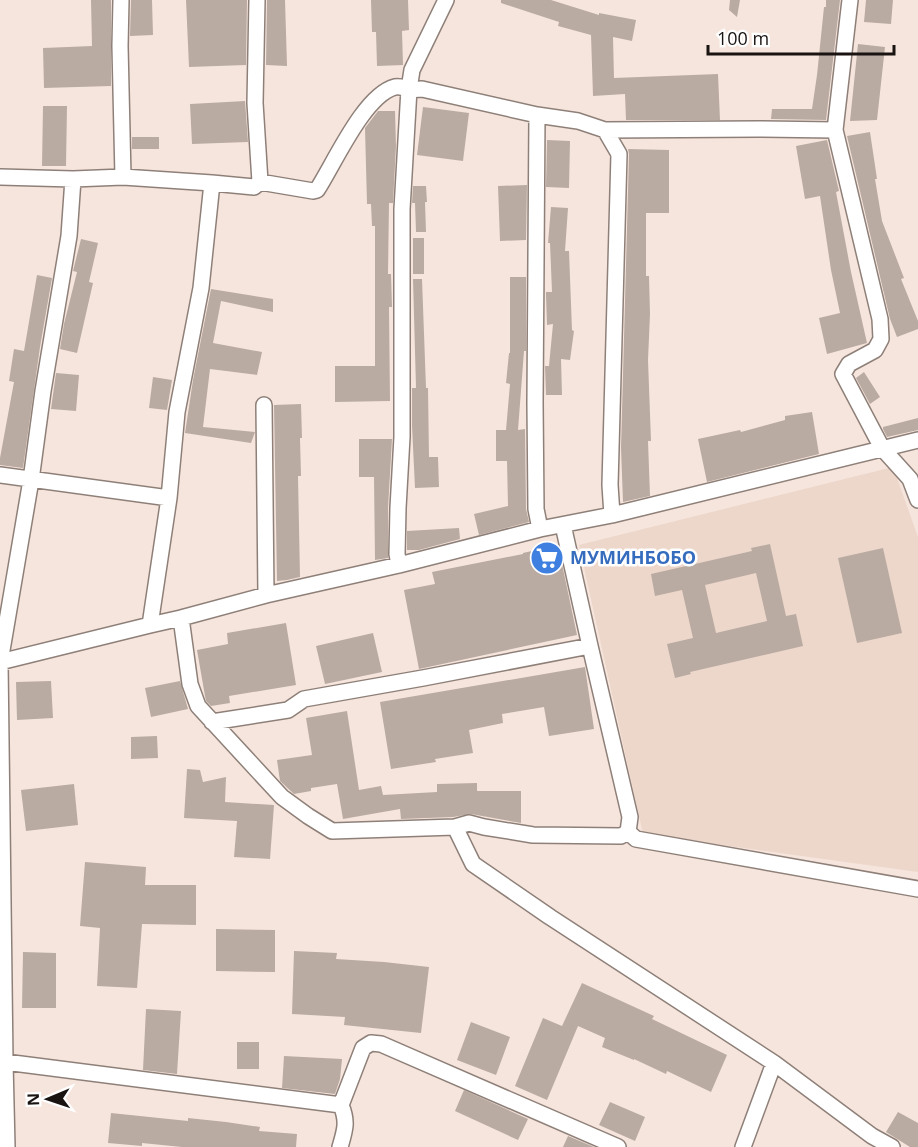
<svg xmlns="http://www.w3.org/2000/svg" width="918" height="1147" font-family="'Open Sans',sans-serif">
<rect width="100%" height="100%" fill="#f6e5dd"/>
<!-- built -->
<path fill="#edd6ca" d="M893 467 918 537V872L643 834 579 545Z"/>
<!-- building -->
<path fill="#b9aba2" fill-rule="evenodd" d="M91 0H111V86L44 88 43 48 92 46Z
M131 0H152L153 35 130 36Z
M186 0H247L246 65 189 67Z
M267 0H285L287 66 266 65Z
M371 0H408L409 30 402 31 403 65 377 66 376 32H372Z
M501 0H551L599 15V13L636 20 632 41 613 37 614 78 718 74 720 120H626L625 94 593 96 591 35 558 26 559 22 501 3Z
M730 0H740L737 17 729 10Z
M826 0H840L826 120 771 119 772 109H812L817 75 824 7H826Z
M866 0H893L891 24 864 22Z
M858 44 885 47 877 120 850 121Z
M245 101 248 142 192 144 190 104Z
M43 106H67L66 166H42Z
M423 107 469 113 463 161 417 155Z
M378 111H395L396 146 393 203H389L388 274H391L392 307H389L390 401 335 402V366H375V226H372L371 204H367L365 128Z
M870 132 877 179H875L882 221 904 278 901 279 918 321V329L897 337 890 319 847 136Z
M132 137H159V149H132Z
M547 140 570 141 569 188 546 187Z
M827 140 839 191 836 192 851 272 867 343 827 354 819 318 840 313 831 270 820 196 805 199 796 146Z
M628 149 669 150V213H646V276H649L650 314 648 360 651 441H648L650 496 623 502 621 448 629 154Z
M527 185 526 240 500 241 498 186Z
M413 186H426L427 202H425L426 232H416L415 203H412Z
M551 207 568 208 565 251H569L572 330 574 331 570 360 561 359 562 395H546L545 366H549L553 324 547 325 546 295V292H552L550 243H548Z
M413 238H424V274H413Z
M81 239 98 243 89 282 93 283 77 353 60 349 64 324 77 272 73 271Z
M37 275 52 278 40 347 23 468 0 465V458L14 382 9 381 14 349 24 351Z
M510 277H526V351H524L518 430 525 429 526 509 529 522 479 535 474 514 508 506 507 461H496V430H506L510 384 506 383 509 353H510Z
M413 279H422L426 388H428L429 457H438L439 487 415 488 412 426V388H416Z
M211 289 273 299V312L221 301 213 343 262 352 257 375 210 369 203 427 255 432 251 443 185 433 193 380Z
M864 372 880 397 870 404 856 378Z
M56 373 79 375 76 411 51 409Z
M153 377 172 380 167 410 149 408Z
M301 404 302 438H300L301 476H298L300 577 287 580 277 581 274 405Z
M812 412 819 454 707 482 698 439 740 430 741 432 785 420V416Z
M918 418V430L887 437 883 429V427Z
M359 439H392L388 508V558L375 560 374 477H359Z
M459 528 460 539 419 550H407V531Z
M770 544 786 616 796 614 803 646 690 672 691 674 675 678 667 644 693 638 682 590 655 596 651 574 752 551 751 548ZM756 573 767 621 716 633 705 585Z
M558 545 577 635 419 669 404 590 435 584 432 572 523 554V553Z
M883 548 902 633 857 643 838 558Z
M286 623 296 685 229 696 230 703 211 706 206 701 205 696 197 650 228 644 227 633Z
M373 633 382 672 325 684 316 646Z
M585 667 594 729 549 736 544 707 502 714 503 723 469 730 473 753 435 759 436 762 391 769 380 702Z
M51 681 53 718 17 720 16 682Z
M180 681 188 709 151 717 145 688Z
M347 711 359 790 381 786 383 795 437 792V784L477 783V791H521V823L471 814 453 817 401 819 400 809 343 819 337 784 311 788V791L294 794 280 781 277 760 312 755 306 718Z
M157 736 158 758 131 759V737Z
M187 769 200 770 203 782 226 777 225 802 274 805 270 859 234 857 237 821 184 818Z
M74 784 78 825 26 831 21 790Z
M85 862 146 867 145 885H196V925L142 924 137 988 97 986 100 928 80 926Z
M216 929 275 930V972L216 971Z
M294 951 337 953 336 959 384 962 429 967 421 1033 344 1025 345 1017 292 1014Z
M23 952 56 953V1008H22Z
M582 983 654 1016 652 1019 727 1055 711 1092 667 1071 666 1074 634 1059V1060L602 1047 605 1038 578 1026 547 1100 515 1086 543 1018 562 1026Z
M146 1009 181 1011 177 1074 143 1070Z
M471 1022 510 1037 496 1075 457 1060Z
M237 1042H259V1069H237Z
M284 1056 342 1059 340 1079 335 1094 282 1088Z
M464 1090 528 1119 518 1140 455 1111Z
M610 1102 645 1117 635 1141 599 1125Z
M898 1112 918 1123V1147H910L886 1132Z
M111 1113 188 1121V1118L226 1122 260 1127 259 1131 297 1134 296 1147H182L142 1143V1146L108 1143Z
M568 1136 594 1147H563Z"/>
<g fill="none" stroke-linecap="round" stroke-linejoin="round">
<!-- minor casing -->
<g stroke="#8e8079" stroke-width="18">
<path id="minor" d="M121 0 120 46 123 177
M850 0 835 130 880 319 881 339 875 350 849 364 843 374 882 448 910 479 918 500
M537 115 535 403 536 509 540 529
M605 130 758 129 835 130
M0 177 73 179 69 236 43 391 31 480 0 662 5 1062 7 1147
M73 179 123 177 212 183
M260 182 313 191 317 190C334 164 364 95 395 87 401 86 403 88 408 89 413 90 418 89 422 89L537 115 578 121 605 130 619 154 610 485 612 515
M264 405 266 595
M0 475 169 498
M399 565 397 554 398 508 402 437V209L409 89 412 70 446 0
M181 618 190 684 198 706 282 797 308 816 332 831 455 827 473 864 550 917 774 1063 872 1136 892 1147
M150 625 169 498 177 412 201 288 212 183 254 187 260 182 255 103 257 0
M0 662 150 625 181 618 266 595 399 565 540 529 612 515 918 440
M212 722 288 710 304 699 423 678 590 646
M455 827 469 823 484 827 533 835 621 836 628 832 630 817 590 646 563 525
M628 832 636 839 918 889
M5 1062 341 1105
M340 1147C345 1130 348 1122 341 1105L363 1048 371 1043 381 1044 618 1147
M743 1147 774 1063"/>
</g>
<!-- minor -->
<use href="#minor" stroke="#fff" stroke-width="15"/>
</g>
<!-- icons -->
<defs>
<g id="supermarket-disc" transform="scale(1.725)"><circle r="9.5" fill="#3f7fe0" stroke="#fff"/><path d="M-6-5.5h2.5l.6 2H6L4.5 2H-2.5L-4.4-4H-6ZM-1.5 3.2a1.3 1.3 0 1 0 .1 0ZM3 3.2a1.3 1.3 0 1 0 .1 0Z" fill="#fff"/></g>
</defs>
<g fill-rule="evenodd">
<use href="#supermarket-disc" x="547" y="558"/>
</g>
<g text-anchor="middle" stroke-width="5" stroke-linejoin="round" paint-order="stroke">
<!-- shop labels -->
<g font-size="18" font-weight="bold" fill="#366cbe" stroke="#fff" text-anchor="start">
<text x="570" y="564">МУМИНБОБО</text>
</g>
</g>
<!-- north arrow -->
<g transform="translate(48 1099) rotate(268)" stroke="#ffffff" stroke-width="4.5" paint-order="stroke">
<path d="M0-4.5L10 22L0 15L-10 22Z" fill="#191311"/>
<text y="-9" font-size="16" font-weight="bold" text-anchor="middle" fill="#191311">N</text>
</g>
<!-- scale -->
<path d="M708 45v9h186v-9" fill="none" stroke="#191311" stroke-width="3"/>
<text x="717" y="45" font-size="18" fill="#191311" stroke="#ffffff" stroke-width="4.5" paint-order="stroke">100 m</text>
</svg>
